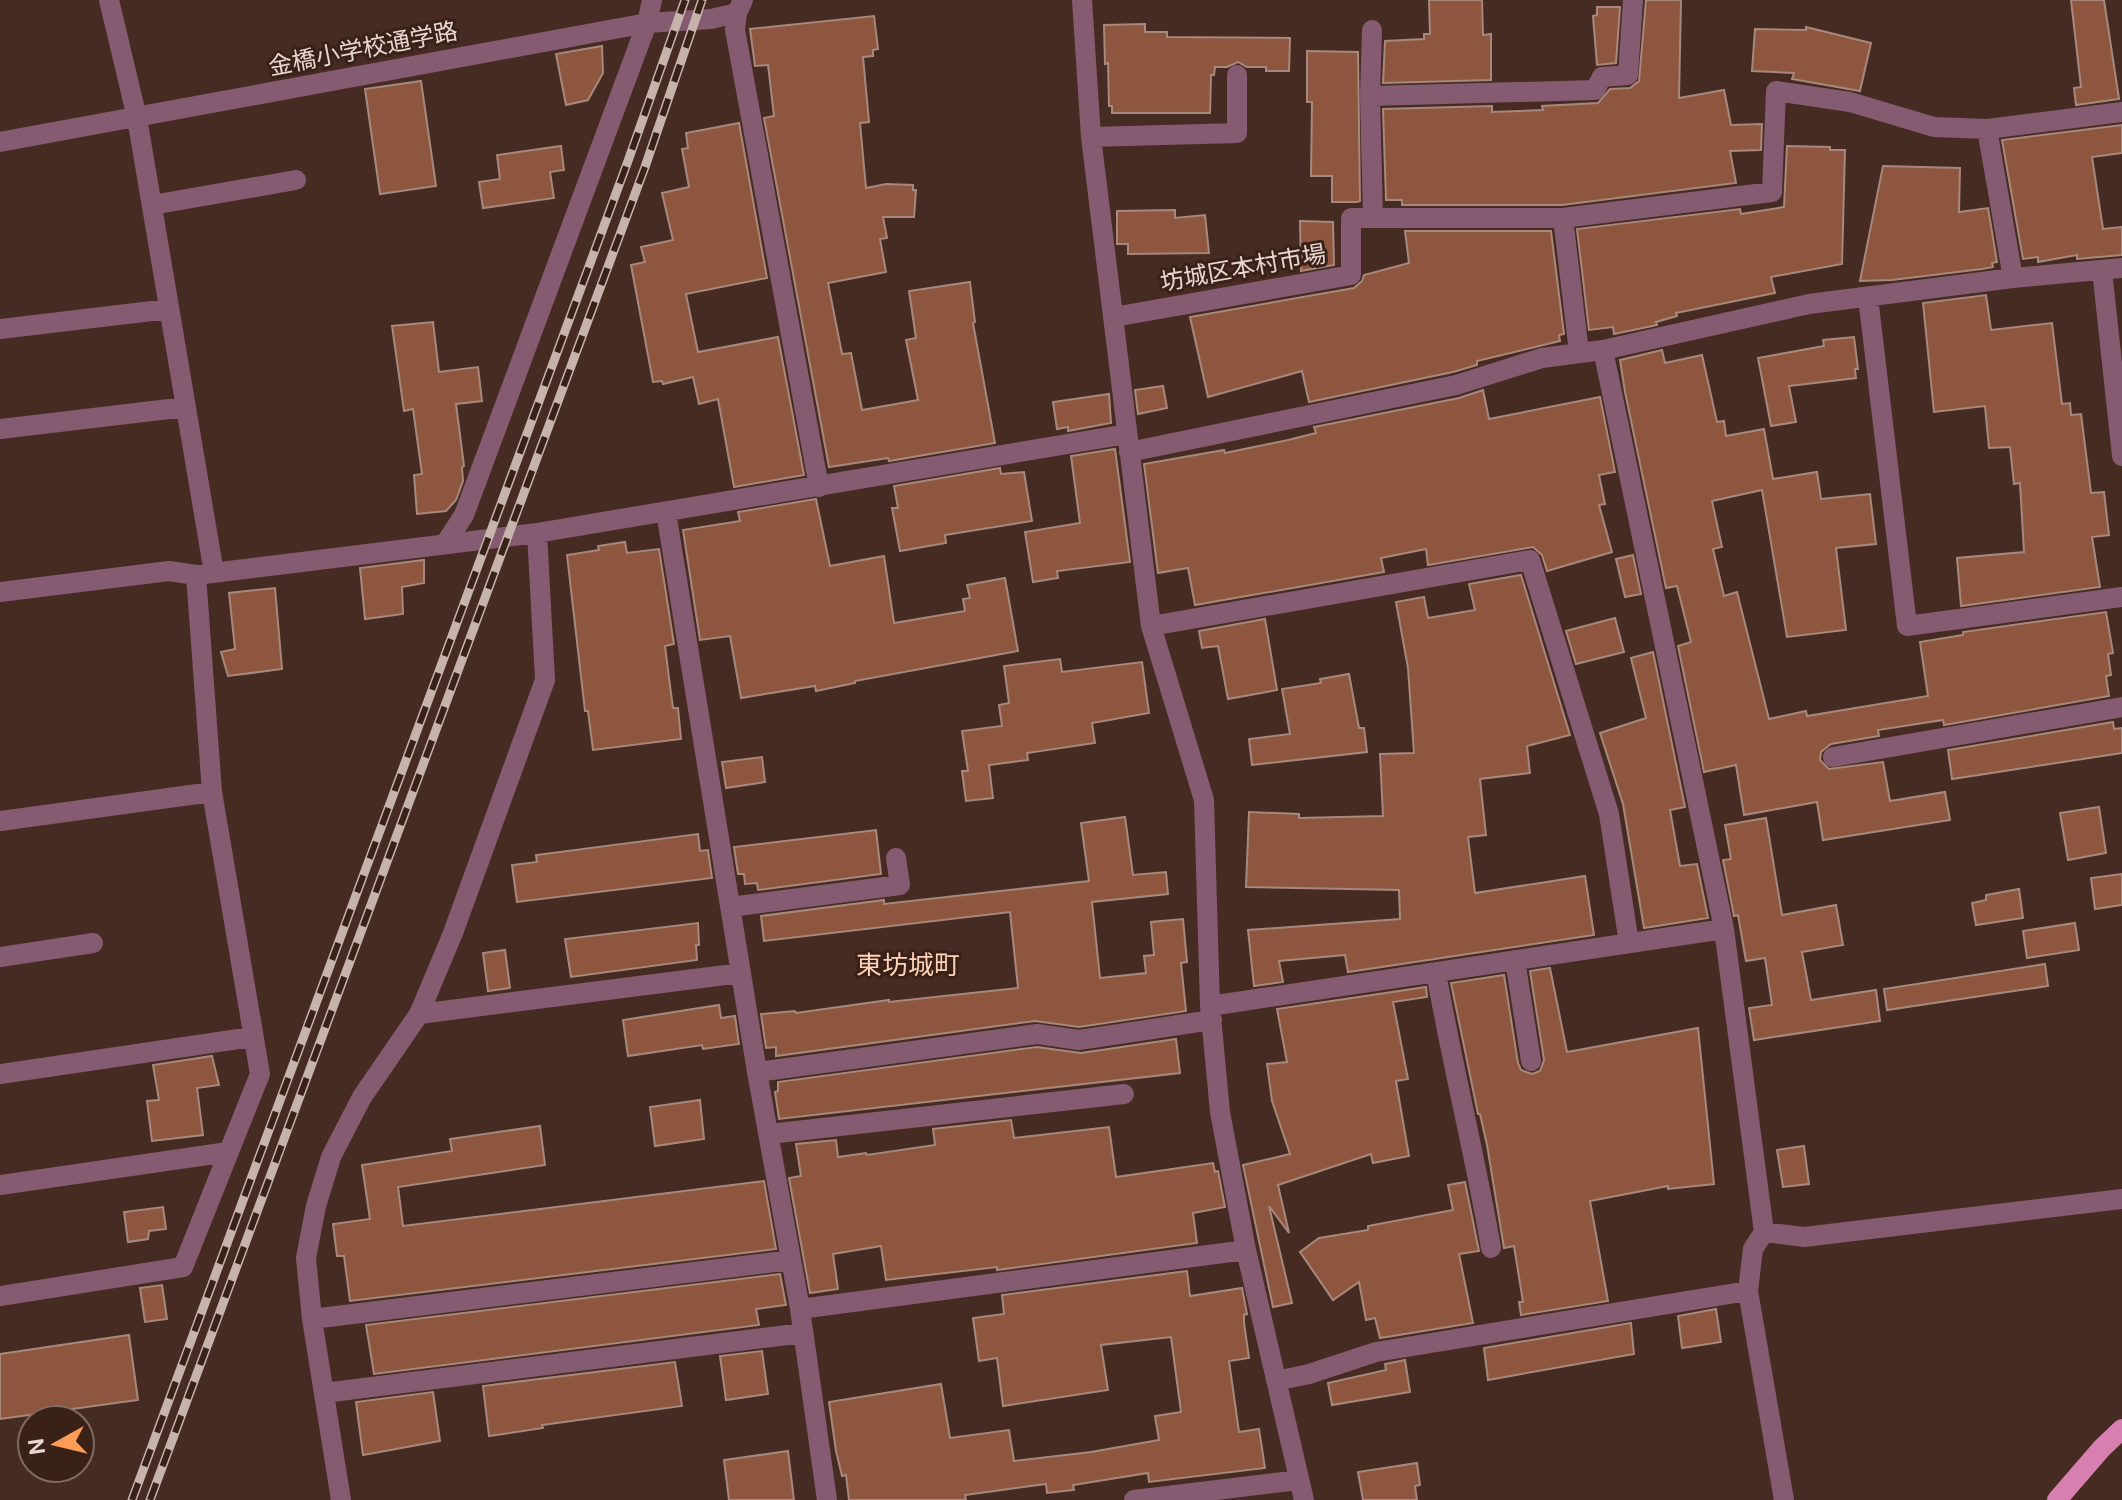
<svg xmlns="http://www.w3.org/2000/svg" width="2122" height="1500" font-family="'DM Sans','Noto Sans JP',sans-serif">
<rect width="100%" height="100%" fill="#452b21"/>
<!-- building -->
<path fill="#8f563f" stroke="#a7887c" stroke-width="2" d="M1429 0H1482L1483 35 1491 34V80L1383 83 1385 41 1424 39V34H1430Z
M1646 0H1681L1679 98 1724 90 1731 125 1762 124 1761 150 1730 151 1736 183 1562 205H1402V200H1386L1383 109 1492 106V112L1543 110 1542 106 1598 103 1610 89 1630 88 1639 81Z
M2071 0H2104L2119 99 2076 105 2074 88 2081 87Z
M1597 7H1620L1616 63 1597 65 1593 16 1597 15Z
M874 16 878 49 873 50V56L863 57 869 122 860 123 866 188 886 184 913 185V190H916L914 217H883L887 238 880 239 886 272 828 283 842 354 851 353 862 410 918 400 906 340 916 338 909 291 970 282 975 322 973 323 995 443 889 461 888 458 829 467 764 118 774 116 768 65 755 66 750 29Z
M1145 24V32H1167V37L1290 38 1289 71H1266V67H1247L1238 62 1227 67H1215L1214 75H1211L1210 113H1112V106H1109L1108 63 1105 64 1104 25Z
M1806 27 1871 43 1860 91 1792 79 1794 73 1752 71 1755 29 1806 30Z
M602 46 603 73 588 100 566 105 556 54Z
M1307 51 1358 52 1360 201 1357 202H1332V176H1311L1312 102H1307Z
M421 81 436 186 380 194 365 89Z
M739 123 767 278 686 294 698 352 778 337 804 475 734 487 718 399 699 404 693 377 663 384 662 381 653 382 631 265 645 262 641 247 673 240 662 193 689 187 682 149 688 148 686 133Z
M2122 125V153L2092 157 2103 229 2122 227V255L2077 259V255L2038 262V257L2023 259 2002 140Z
M561 146 564 170 550 172 554 198 483 208 479 182 500 179 497 155Z
M1787 146 1830 147V150H1845L1842 264 1771 277 1775 293 1676 313 1677 316 1656 322 1657 325 1614 334 1613 327 1589 330 1577 229 1740 209 1741 214 1784 207Z
M1883 166 1960 168 1959 212 1988 208 1997 262 1992 263 1993 267 1982 269 1892 280 1860 281Z
M1175 210V218L1205 215 1209 253 1128 254V244H1117V211Z
M1300 221 1333 222 1334 265 1301 271Z
M1405 231H1551L1564 334 1559 335 1560 341 1477 361V365L1453 372 1309 402 1302 371 1208 397 1190 317 1354 288 1362 281 1364 275 1409 263Z
M1986 295 1991 330 2052 323 2062 404 2070 403 2071 415 2081 414 2091 493 2104 492 2109 535 2092 537 2100 587 1961 606 1957 558 2024 552 2020 483 2014 484 2010 447 1989 448 1985 406 1934 412 1923 303Z
M433 322 439 372 478 367 482 401 456 404 464 466 462 467 463 481 456 500 446 511 417 514 414 475 422 474 413 409 404 411 392 326Z
M1854 337 1858 369H1855L1856 378 1789 386 1796 422 1771 426 1758 358 1824 346 1823 340Z
M1662 350 1665 363 1702 355 1717 422 1724 421 1726 436 1764 429 1773 479 1817 472 1821 499 1870 494 1876 544 1836 548 1846 630 1787 637 1762 490 1712 501 1722 547 1713 549 1724 596 1737 592 1769 719 1806 711 1807 716 1928 696 1920 642 1963 635V632L2106 612 2113 653 2108 654 2111 675 2106 676 2109 696 1944 725 1943 720 1878 730 1879 736 1831 744 1821 752 1820 760 1829 769 1883 762 1890 801 1945 792 1950 820 1823 840 1817 802 1744 815 1736 765 1704 772 1678 646 1691 642 1677 586 1666 588 1625 392 1620 360Z
M1163 386 1167 408 1138 414 1135 390Z
M1483 390 1489 419 1600 397 1615 472 1599 475 1605 504 1599 505 1612 552 1547 571 1542 555 1533 547 1428 565 1426 549 1381 558 1384 572 1195 605 1188 568 1158 573 1144 464 1224 450 1225 453 1288 440 1316 433 1314 427 1459 398Z
M1109 394 1111 423 1068 431V427L1057 429 1053 402Z
M1115 449 1130 562 1057 571 1058 578 1033 582 1025 532 1080 523 1071 456Z
M1000 468 1001 474 1024 472 1032 521 945 535 946 543 900 551 892 508H898L894 486Z
M816 499 830 566 884 556 894 623 965 611 963 599 970 598 967 585 1005 578 1018 651 855 681V683L816 691 815 686 741 698 730 636 700 640 683 530 740 521 738 512Z
M625 542 627 553 659 549 674 644 665 646 669 678 673 708H678L681 739 593 750 588 711H585L567 555 599 550 598 546Z
M1633 555 1641 594 1625 597 1616 559Z
M424 560V583L402 587 403 614 365 619 360 568Z
M1521 575 1570 735 1527 746 1530 773 1480 779 1486 835 1468 837 1475 893 1585 876 1594 935 1348 972 1345 955 1279 961 1283 982 1254 986 1248 930 1400 919 1399 890 1246 887 1249 812 1299 814V818L1383 816 1380 754 1414 753 1408 668 1396 602 1424 597 1428 618 1475 610 1469 584Z
M275 588 282 669 228 676 221 652 235 649 229 593Z
M1615 618 1624 652 1576 664 1566 631Z
M1265 619 1277 690 1228 699 1218 646 1202 648 1199 631Z
M1653 652 1685 807 1670 810 1680 866 1697 864 1708 918 1644 928 1623 804 1600 733 1646 718 1631 658Z
M1060 659 1062 672 1142 662 1149 713 1092 723 1095 743 1027 753 1028 760 989 765 993 798 966 801 962 771H968L962 731 1002 726 999 705 1009 703 1004 666Z
M1349 674 1359 728H1364L1367 752 1252 765 1249 739 1290 734 1282 689 1321 683 1320 679Z
M2113 722 2114 729 2122 728V753L1952 779 1948 750Z
M762 757 765 782 726 788 722 762Z
M2099 807 2106 853 2068 860 2060 813Z
M1125 817 1133 875 1166 872 1168 894 1092 902 1100 978 1146 973 1144 956 1154 955 1151 922 1183 919 1187 962 1181 963 1186 1011 1079 1027 1035 1021 776 1056V1047L766 1048 761 1014 795 1011 796 1013 889 1000V1002L1018 988 1010 912 764 941 761 916 884 900V904L1089 881 1081 823Z
M1766 818 1782 915 1836 905 1843 945 1802 952 1811 1000 1876 990 1880 1021 1754 1040 1749 1008 1772 1005 1765 958 1746 961 1738 915 1734 916 1723 860 1731 859 1725 825Z
M876 830 881 874 758 890 757 883 745 884 744 874H738L734 847Z
M698 834 700 851 708 850 712 878 517 902 512 865 537 862 536 855Z
M2122 874V905L2095 909 2091 878Z
M2019 889 2023 918 1976 925 1972 903 1986 900V895Z
M698 923 699 945H696L697 960 571 977 565 939Z
M2075 923 2079 950 2027 958 2023 931Z
M505 950 510 988 488 991 483 953Z
M2045 964 2048 986 1887 1010 1884 989Z
M1550 968 1567 1052 1698 1028 1714 1184 1668 1189V1186L1590 1201 1608 1301 1521 1315 1519 1302H1523L1514 1246 1504 1248 1487 1145 1480 1114H1478L1451 983 1504 975 1518 1063 1521 1070 1532 1074 1540 1071 1544 1060 1530 971Z
M1426 987 1427 997 1393 1002 1408 1079 1396 1081 1409 1156 1373 1163 1371 1154 1278 1185 1289 1233 1269 1206 1292 1303 1273 1307 1243 1165 1290 1154 1272 1101 1267 1064 1287 1062 1277 1009Z
M719 1005 721 1018 735 1016 739 1044 703 1049 702 1045 628 1056 623 1020Z
M1176 1039 1180 1073 779 1119 775 1092 778 1091V1082L1037 1047 1081 1053Z
M212 1056 219 1085 197 1088 203 1135 152 1141 147 1101 159 1100 153 1065Z
M700 1100 704 1139 655 1146 650 1107Z
M1011 1120 1014 1138 1109 1127 1116 1177 1213 1163 1215 1172 1218 1171 1225 1207 1193 1213 1197 1243 997 1270V1267L886 1280 881 1246 833 1254 838 1289 810 1293 789 1178 801 1176 796 1144 836 1140 838 1157 866 1153 867 1155 935 1145 933 1129Z
M540 1126 545 1165 398 1187 403 1226 764 1181 776 1249 350 1301 344 1256H337L333 1224 370 1219 362 1165 452 1151 450 1139Z
M1804 1146 1809 1184 1783 1187 1777 1150Z
M1465 1182 1479 1251 1459 1254 1473 1323 1380 1338 1375 1318 1366 1320 1359 1282 1333 1300 1300 1252 1319 1238 1368 1230V1226L1453 1210 1448 1185Z
M163 1207 166 1229 149 1231 148 1239 128 1242 124 1212Z
M1187 1271 1190 1296 1242 1288 1247 1314 1244 1315V1323L1249 1358 1229 1361 1239 1432 1259 1429 1265 1468 1149 1482 1148 1473 1073 1485 1074 1490 1047 1493 1046 1484 965 1495 966 1500H849L846 1475 842 1476 836 1451 829 1402 941 1384 950 1438 1009 1430 1014 1461 1091 1452 1159 1440 1155 1416 1181 1412 1171 1337 1101 1345 1108 1390 1003 1406 997 1358 979 1361 973 1318 1004 1314 1002 1295Z
M780 1274 786 1305 756 1309 759 1325 374 1374 366 1325Z
M162 1285 167 1319 145 1322 140 1288Z
M1716 1309 1721 1342 1682 1348 1678 1316Z
M1631 1323 1634 1354 1488 1380 1484 1348Z
M129 1335 138 1400 0 1419V1354Z
M762 1351 768 1394 726 1400 720 1356Z
M1405 1360 1410 1392 1332 1405 1328 1383 1386 1370 1385 1364Z
M675 1362 682 1406 542 1425 543 1428 489 1436 483 1386Z
M433 1392 440 1441 363 1455 356 1402Z
M788 1451 794 1500H729L724 1460Z
M1417 1463 1420 1485 1415 1486 1417 1500H1363L1358 1472Z"/>
<g fill="none" stroke-linecap="round" stroke-linejoin="round">
<!-- minor -->
<path stroke="#855b72" stroke-width="20" d="M109 0 137 118 214 573
M743 0 737 13 735 30 819 487
M1082 0 1091 137 1151 626 1204 800 1210 1006 1220 1112 1246 1250 1304 1500
M1372 30 1370 96 1373 217
M1370 96 1595 90 1602 77 1628 75 1633 0
M1091 137 1237 133V75
M0 142 647 23 711 19 737 13
M152 205 296 180
M2102 270 2122 456
M2013 278 1987 129 2122 112
M1868 297 1907 626 2122 597
M1114 317 1351 275V218H1563
M0 329 169 309
M1603 350 1724 929 1764 1232 1753 1249 1748 1291 1784 1500
M1579 352 1563 218 1772 192 1776 91 1850 102 1934 127 1987 129
M0 429 186 407
M1129 452 1456 385 1542 358 1603 350 1809 304 2013 278 2122 268
M666 512 757 1072 800 1309 827 1500
M445 544 464 515 647 23 652 0
M0 592 169 571 196 575 537 533 1127 434
M1151 626 1530 560 1609 814 1629 943
M1833 757 2122 707
M0 821 212 792
M730 907 900 885 896 858
M0 957 93 943
M1515 960 1531 1061
M1436 972C1452 1064 1475 1155 1491 1248
M1210 1006 1724 929
M419 1014 741 973
M757 1072 1037 1034 1079 1040 1212 1020
M0 1074 252 1037
M769 1134 1124 1094
M0 1185 228 1152
M1764 1232 1804 1237 2122 1199
M0 1296 183 1267 260 1074 212 792 196 575
M800 1309 1246 1250
M312 1319 791 1260
M1276 1381 1309 1374 1376 1352 1748 1291
M324 1393 803 1333
M341 1500 312 1319 306 1258 316 1206 331 1157 362 1097 419 1014 453 933 545 680 537 533
M1134 1500 1299 1480"/>
<!-- major -->
<path stroke="#d67fb0" stroke-width="20" d="M2057 1500 2102 1448 2122 1429"/>
<!-- rail casing -->
<g stroke="#c6b3ac" stroke-width="9">
<path id="rail" d="M132 1500 628 161 685 0
M150 1500 645 167 702 0"/>
</g>
<!-- rail -->
<use href="#rail" stroke="#3a2118" stroke-width="6" stroke-dasharray="18" stroke-linecap="butt"/>
</g>
<g text-anchor="middle" stroke-width="6" stroke-linejoin="round" paint-order="stroke">
<!-- street labels -->
<g font-size="24" fill="#e8d7d0" stroke="#3a2118">
<text transform="translate(363 49) rotate(-11)" y="8">金橋小学校通学路</text>
<text transform="translate(1243 268) rotate(-10)" y="8">坊城区本村市場</text>
</g>
<!-- neighbourhood labels -->
<g font-size="26" fill="#fdd2b8" stroke="#3a2118">
<text x="908" y="974">東坊城町</text>
</g>
</g>
<!-- north arrow -->
<g transform="translate(56 1444) rotate(262)"><circle r="38" fill="#3a2118" stroke="#806a62" stroke-width="2"/>
<path d="M0-6L14 30L0 20L-14 30Z" fill="#fe9c57"/>
<text y="-12" font-size="22" font-weight="bold" text-anchor="middle" fill="#e8d7d0">N</text>
</g>
</svg>
